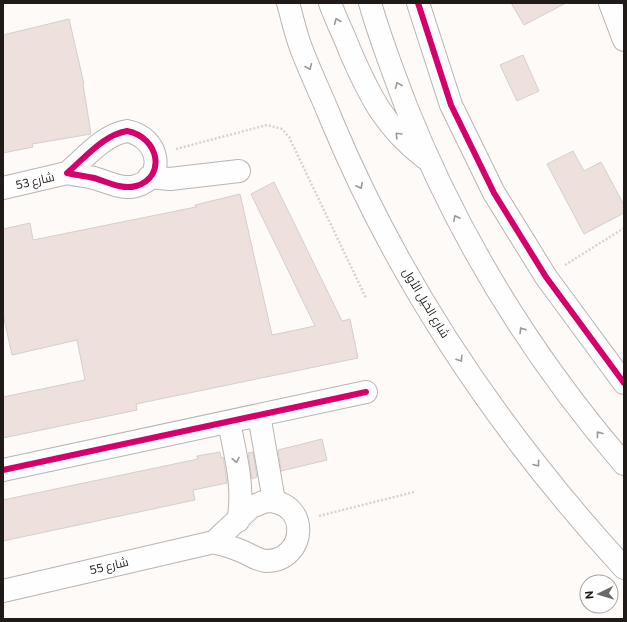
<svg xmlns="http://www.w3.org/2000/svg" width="627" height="622" font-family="Commissioner,Cairo,sans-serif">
<rect width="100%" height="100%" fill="#fdfaf7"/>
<!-- building -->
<path fill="#eee0dd" stroke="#d4cfcd" d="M511 3H566L524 25Z
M69 19 84 84H83L91 134 32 144 33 147 3 153V35Z
M523 55 539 91 517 101 500 65Z
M573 151 584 171 601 162 624 205V213L584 234 547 164Z
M274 182 342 321 350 319 358 358 136 404 137 410 3 438V397L85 380 77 340 12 355 3 314V229L30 223 33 240 196 207 195 205 240 194 272 335 315 326 251 194Z
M322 439 327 460 281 471 278 450Z
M220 452 221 458 223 457 227 483 193 490 195 500 3 541V500L198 459 197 456Z
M253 452 257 477 252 479 248 453Z"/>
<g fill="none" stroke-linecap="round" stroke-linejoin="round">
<!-- street casing -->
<g stroke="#b8b4b1" stroke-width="24">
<path id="street" d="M418 3 451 105 494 193 546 277 624 383
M610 3 624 40
M127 131C159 137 167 177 136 186 122 190 108 182 94 178 85 176 76 175 67 173 85 158 103 135 127 131Z
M149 177 170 179 239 171
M3 188 67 173
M259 415 274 501
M229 422C235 454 245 488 238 521
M3 470 366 392
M266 501C311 501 307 561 266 561 257 560 249 554 241 551 232 547 223 545 214 542L251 507Z
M3 591 214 542"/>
</g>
<!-- secondary casing -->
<g stroke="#b8b4b1" stroke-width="24">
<path id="secondary" d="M288 3C292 17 295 31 300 45 309 70 321 94 331 119 400 285 503 436 624 568
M330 3C336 20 344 35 350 51 370 97 385 127 425 158
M370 3C380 38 393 72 406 106 458 237 532 357 624 464"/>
</g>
<!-- path -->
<path stroke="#d5d4d2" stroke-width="2.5" stroke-dasharray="2 2" stroke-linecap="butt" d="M176 149 267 125 282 129 289 137 366 298
M565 265 624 228
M319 516 414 492"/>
<!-- street -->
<use href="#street" stroke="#fffefe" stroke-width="22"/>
<!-- secondary -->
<use href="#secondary" stroke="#fffefe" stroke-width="22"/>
<!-- cycleway casing -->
<g stroke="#fff" stroke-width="8">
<path id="cycleway" d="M418 3 451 105 494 193 546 277 624 383
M127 131C159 137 167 177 136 186 122 190 108 182 94 178 85 176 76 175 67 173 85 158 103 135 127 131Z
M3 470 366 392"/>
</g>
<!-- cycleway -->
<use href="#cycleway" stroke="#d6006c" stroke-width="6"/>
</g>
<!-- one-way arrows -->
<defs><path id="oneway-chevron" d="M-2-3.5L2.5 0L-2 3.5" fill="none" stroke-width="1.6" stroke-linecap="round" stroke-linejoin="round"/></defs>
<g stroke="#9b9896">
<use href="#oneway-chevron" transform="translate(337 21) rotate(-113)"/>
<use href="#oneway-chevron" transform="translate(309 67) rotate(67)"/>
<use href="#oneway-chevron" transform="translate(398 85) rotate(-112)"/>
<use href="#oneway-chevron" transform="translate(398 135) rotate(-134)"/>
<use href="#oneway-chevron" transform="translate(360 186) rotate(63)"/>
<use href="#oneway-chevron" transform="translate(456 218) rotate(-117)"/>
<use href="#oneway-chevron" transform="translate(522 330) rotate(-122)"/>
<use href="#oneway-chevron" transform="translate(460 359) rotate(57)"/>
<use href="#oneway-chevron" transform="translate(599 434) rotate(-128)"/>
<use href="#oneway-chevron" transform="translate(236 460) rotate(79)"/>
<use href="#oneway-chevron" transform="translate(537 464) rotate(52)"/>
</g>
<g text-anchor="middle" stroke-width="3.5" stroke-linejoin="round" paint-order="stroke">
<!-- street labels -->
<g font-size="12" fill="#201b18" stroke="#fff">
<text transform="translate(35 181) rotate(-13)" y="4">شارع 53</text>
<text transform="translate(426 303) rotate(59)" y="4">شارع الخيل الأول</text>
<text transform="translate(109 566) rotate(-13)" y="4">شارع 55</text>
</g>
</g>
<!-- border -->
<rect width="627" height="622" fill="none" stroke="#201b18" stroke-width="8"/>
<!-- north arrow -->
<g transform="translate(599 594) rotate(265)"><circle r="19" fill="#ffffff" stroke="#a6a4a3"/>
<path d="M0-3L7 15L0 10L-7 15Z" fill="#6d6966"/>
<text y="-6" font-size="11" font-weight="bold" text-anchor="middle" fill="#201b18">N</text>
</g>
</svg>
